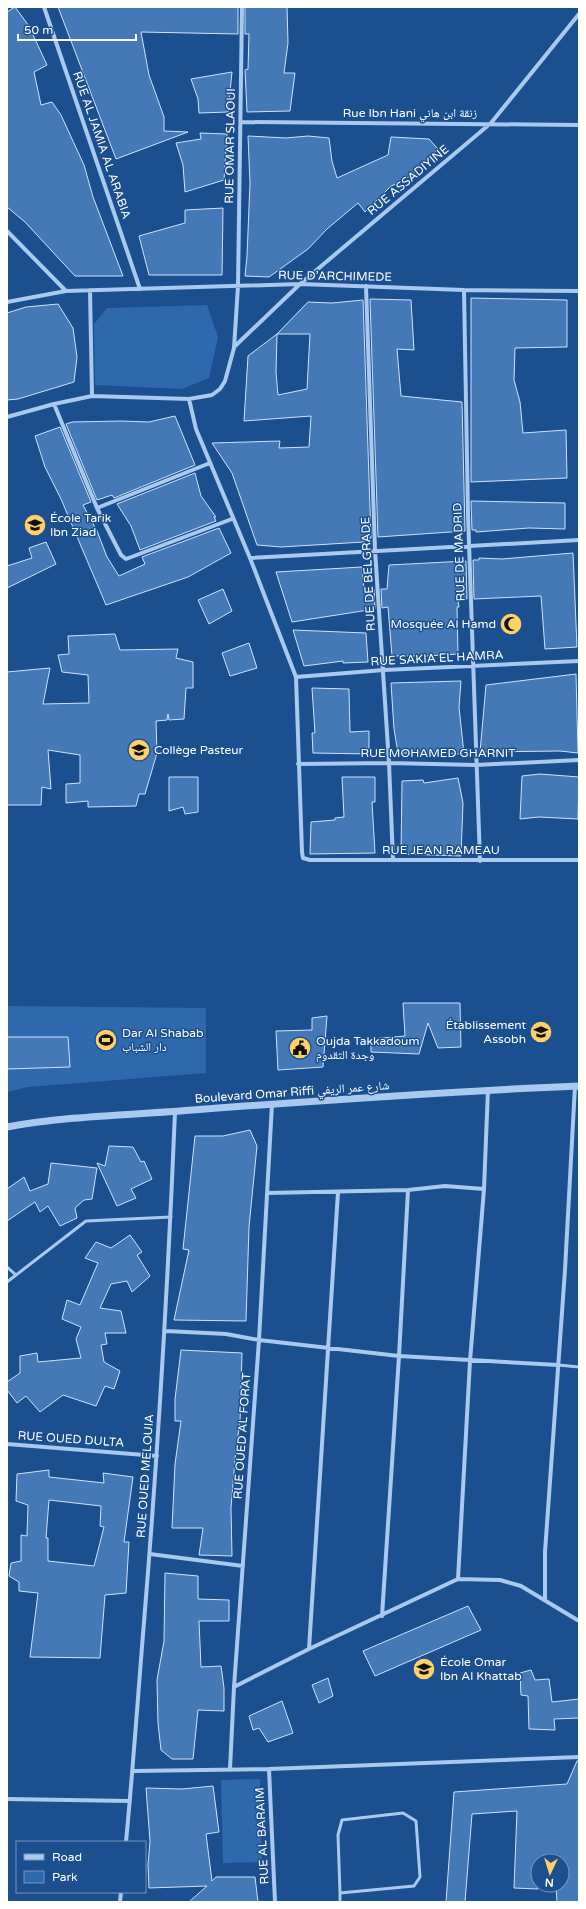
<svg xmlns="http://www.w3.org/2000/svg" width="586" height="1909" font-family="'Varela Round','Noto Naskh Arabic',sans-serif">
<rect width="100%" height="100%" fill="#1b4f8f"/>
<!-- green -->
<path fill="#2e69ad" d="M207 305 218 337 209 378 182 389 95 385 94 324 107 308Z
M7 1006 206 1008V1073L28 1087 7 1092Z
M260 1779 262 1862 223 1863 221 1780Z"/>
<!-- building -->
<path fill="#4478b7" stroke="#cfe3fa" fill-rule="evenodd" d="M15 7 29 26 47 65 34 72 41 105 52 102 61 115 84 165 93 197 123 276H75L25 222 7 207V12Z
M58 7H238V34L141 32 149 75 164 117V131L188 132 116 159Z
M245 7H287L288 43 284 73H295L290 111 247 112 245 70 248 69 249 34H245Z
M232 72 228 112 199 113 198 99 191 79Z
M200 133 227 134 224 180 185 192 183 165 176 143 201 139Z
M248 136 286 138 308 136 329 138 332 161 337 178 388 155 391 137 429 139 438 149 412 175 390 187 365 212 358 203 327 229 308 249 269 277 245 276 247 256 250 183Z
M223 208 222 275H149L139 236 185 223V210Z
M471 298 567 300V347L515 348 514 380 520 402 523 433 566 430 567 478 471 482Z
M370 299 411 300 414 350 397 349 401 396 462 402 465 531 378 537Z
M363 300 371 538 363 539 364 542 281 547 257 545 232 473 212 443 280 441 279 448 309 447 311 416 244 421 248 356 277 334 308 302 332 303ZM277 334H310L307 389 278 395 276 372Z
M58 304 73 328 77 357 74 382 18 399 7 400V313L26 307Z
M175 416 195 465 114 498 112 495 97 500 66 424 72 422 121 421 149 422Z
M60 427 91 502 83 505 97 531 107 557 119 576 145 564 142 557 219 528 231 553 188 577 106 605 61 499 45 467 35 436Z
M195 473 201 496 216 517H214L216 521 140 550 131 526 117 504Z
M471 501 565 503V529L529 528 476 532V530H472Z
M46 542 56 564 7 588V566L32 558 29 548Z
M573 553 577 647 545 649 541 596 474 599 473 560H479V558L502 559Z
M466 561 467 599 458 600 459 607H457L458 654 427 656H392L388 607 382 608 381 589H387L389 565Z
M362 567 364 589H374L375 609 292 622 276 572Z
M223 589 232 611 209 624 198 600Z
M293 630 366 633 368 662 343 663V661L304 666Z
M115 634 120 650 178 649 176 658 193 662V688H186L184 719 169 720 168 714 167 720 156 721 157 753 145 794H139L136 806 88 807V801L66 803V784L80 783V755L48 750 51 789 42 787 41 805H7V672L50 668 43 704 89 703 88 675 62 672 58 655 69 654 68 636Z
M249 643 257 668 230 676 222 653Z
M576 674 578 753 560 751 480 752 486 685Z
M461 681 459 707 464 754 398 753 394 729 391 683Z
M312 688 349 689 350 732 369 731V754L313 753 312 733H315Z
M540 774 579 777 578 819 539 817 520 819 522 776Z
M169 777H198V812L185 814 183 807 169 811Z
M342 777H375V802H372L375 853 310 854 311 822 335 820V818L344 817Z
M458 778 463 803 461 856 401 854 402 781 423 780 424 783Z
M403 1003H460L461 1047 438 1048 428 1023 419 1054 371 1052V1039L405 1036Z
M327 1016 323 1067 278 1070 276 1031 312 1030V1018Z
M7 1037H68L70 1067 7 1069Z
M250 1130 257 1146 249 1227 246 1321 174 1320 189 1250 183 1249 195 1136H223Z
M109 1146 133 1147 141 1162 144 1161 152 1179 131 1189 136 1198 117 1206 97 1163 105 1166Z
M51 1163 97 1168 92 1199 84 1200 75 1208 77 1218 60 1226 48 1206 40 1212 35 1202 7 1221V1189L24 1177 30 1191 48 1184Z
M130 1235 142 1252 137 1255 150 1276 132 1292 127 1281 111 1284 100 1308 121 1311 126 1333H105L107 1344 101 1345 104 1362 120 1371 114 1389 105 1386 96 1406 63 1395 40 1412 26 1396 17 1403 7 1390V1382L20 1373V1356L37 1353 38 1362 81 1358 76 1339 81 1327 62 1319 67 1300 80 1305 98 1263 85 1258 96 1242 111 1248Z
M181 1350 242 1353 240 1423 236 1448 231 1508 232 1556 199 1555 203 1528H172L175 1464 181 1421H175V1399Z
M49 1470V1477L104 1483 103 1473 133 1477 124 1542H129L126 1593 105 1595 100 1658 30 1657 38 1593 19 1591V1582L9 1576 11 1563 21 1561V1535L27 1536 28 1505 16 1501 17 1474ZM49 1500 101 1506 100 1526 104 1527 94 1566 48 1561V1538H46Z
M165 1573 198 1576V1599L229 1600V1621H199L201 1667 221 1666 224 1688V1711L198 1710 193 1759H172L161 1750 158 1723 157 1680 164 1641Z
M468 1606 481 1630 375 1676 363 1651Z
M531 1670 535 1680 549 1679 552 1702 579 1699V1718L554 1719 555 1730 529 1729 528 1696 521 1695 520 1673Z
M328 1678 333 1696 319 1703 312 1685Z
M282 1701 293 1733 268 1742 259 1728 253 1730 249 1716Z
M579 1760V1902H557L556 1885H562V1861H538V1889L514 1888 517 1811 472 1814 465 1902H446L454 1792 567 1784 577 1761Z
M213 1786 219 1832 206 1834 212 1881 216 1877H255L258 1902H189L207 1886 149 1888 148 1865 150 1841 146 1788 182 1789Z"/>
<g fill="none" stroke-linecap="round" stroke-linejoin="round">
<!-- service -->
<path stroke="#a9c9ee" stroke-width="3" d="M7 1267 16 1275
M7 1282 86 1221 171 1217
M558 1365 579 1367
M340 1893 414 1886 420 1877 416 1821 403 1813 342 1820 338 1835 340 1893V1902"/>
<!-- minor -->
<path stroke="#a9c9ee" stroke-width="4" d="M44 7 140 289
M241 122 579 125
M7 231 66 291
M366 286 375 550 389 763 393 860
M90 290 92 396
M464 290 468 514 480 861
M7 302 66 291 300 284 464 290 579 291
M234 347 300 284 491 123 579 14
M189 399 196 429 250 558 296 677 302 852 303 858 310 860H579
M54 404 97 508 121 555 126 559 232 519
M7 417 54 404 92 396 189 399 212 395 220 389 225 381 234 348 238 286 242 7
M97 508 210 463
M250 558 579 540
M296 677 384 670 579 661
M298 764 389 763 476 765 579 760
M267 1193 408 1190 445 1186 484 1189
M166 1331 226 1334 259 1340 399 1356 558 1365
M7 1444 157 1456
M150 1554 243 1566
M458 1579 470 1361 484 1189 488 1089
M545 1599V1552L565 1270 575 1086
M382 1616 399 1356 408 1190
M309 1649 338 1192
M234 1687 309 1649 458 1579 500 1580 521 1586 579 1621
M230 1769 234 1687 259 1340 272 1104
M269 1769 275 1902
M133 1771 269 1769 579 1757
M7 1799 130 1801
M126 1842C133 1769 138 1695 144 1622 158 1452 168 1282 175 1112
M120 1902 121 1892"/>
<!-- tertiary -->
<path stroke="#a9c9ee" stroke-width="7" d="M7 1127C73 1115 139 1115 205 1109 330 1100 454 1091 579 1086"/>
</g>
<!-- icons -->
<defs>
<g id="school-disc" transform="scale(1.15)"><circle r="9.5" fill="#ffd166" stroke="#1b4f8f"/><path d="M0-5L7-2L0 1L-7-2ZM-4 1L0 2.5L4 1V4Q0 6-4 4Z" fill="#111"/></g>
<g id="mosque-disc" transform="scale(1.15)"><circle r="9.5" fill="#ffd166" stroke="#1b4f8f"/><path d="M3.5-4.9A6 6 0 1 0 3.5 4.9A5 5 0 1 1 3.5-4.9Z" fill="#111"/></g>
<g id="stadium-disc" transform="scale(1.15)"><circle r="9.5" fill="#ffd166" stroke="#1b4f8f"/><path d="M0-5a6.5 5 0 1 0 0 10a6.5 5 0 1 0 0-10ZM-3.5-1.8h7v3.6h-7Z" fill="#111"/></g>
<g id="civic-disc" transform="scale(1.15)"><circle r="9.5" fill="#ffd166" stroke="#1b4f8f"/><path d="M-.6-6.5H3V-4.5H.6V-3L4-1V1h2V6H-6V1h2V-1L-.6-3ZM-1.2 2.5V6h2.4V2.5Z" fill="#111"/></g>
</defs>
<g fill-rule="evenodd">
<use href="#school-disc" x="35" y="525"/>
<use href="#mosque-disc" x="511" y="624"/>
<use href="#school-disc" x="139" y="750"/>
<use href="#school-disc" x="541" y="1032"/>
<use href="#stadium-disc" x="106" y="1040"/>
<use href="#civic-disc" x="300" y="1048"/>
<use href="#school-disc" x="424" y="1669"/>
</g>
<g text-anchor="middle" stroke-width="3" stroke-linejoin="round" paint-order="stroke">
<!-- street labels -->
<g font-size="12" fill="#fff" stroke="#1b4f8f">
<text x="410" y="117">Rue Ibn Hani زنقة ابن هاني</text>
<text transform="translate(102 145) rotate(71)" y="4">RUE AL JAMIA AL ARABIA</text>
<text transform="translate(230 146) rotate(-89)" y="4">RUE OMAR SLAOUI</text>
<text transform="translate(408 180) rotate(-40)" y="4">RUE ASSADIYINE</text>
<text transform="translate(335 276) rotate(1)" y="4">RUE D’ARCHIMEDE</text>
<text transform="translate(459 552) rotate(-92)" y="4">RUE DE MADRID</text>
<text transform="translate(368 574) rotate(-93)" y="4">RUE DE BELGRADE</text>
<text transform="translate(437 658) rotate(-3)" y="4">RUE SAKIA EL HAMRA</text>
<text x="438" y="757">RUE MOHAMED GHARNIT</text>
<text x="441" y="854">RUE JEAN RAMEAU</text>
<text transform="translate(292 1092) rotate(-4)" y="4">Boulevard Omar Riffi شارع عمر الريفي</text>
<text transform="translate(242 1436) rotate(-86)" y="4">RUE OUED AL FORAT</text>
<text transform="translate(71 1439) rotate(4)" y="4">RUE OUED DULTA</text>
<text transform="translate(145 1476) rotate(-86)" y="4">RUE OUED MELOUIA</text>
<text transform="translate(262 1836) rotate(-93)" y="4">RUE AL BARAIM</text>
</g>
<!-- poi labels -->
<g font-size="12" fill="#fff" stroke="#1b4f8f" text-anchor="start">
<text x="50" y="522">École Tarik<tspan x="50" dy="14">Ibn Ziad</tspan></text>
<text x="496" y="628" text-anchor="end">Mosquée Al Hamd</text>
<text x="154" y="754">Collège Pasteur</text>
<text x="526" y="1029" text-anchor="end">Établissement<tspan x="526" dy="14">Assobh</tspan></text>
<text x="122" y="1037">Dar Al Shabab<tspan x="122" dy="14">دار الشباب</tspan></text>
<text x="316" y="1045">Oujda Takkadoum<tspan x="316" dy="14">وجدة التقدوم</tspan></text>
<text x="440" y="1666">École Omar<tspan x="440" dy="14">Ibn Al Khattab</tspan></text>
</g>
</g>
<!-- border -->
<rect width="586" height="1909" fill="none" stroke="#ffffff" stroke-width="16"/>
<!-- legend -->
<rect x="16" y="1841" width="130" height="52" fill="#1b4f8f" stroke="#7695bc"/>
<rect x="24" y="1854" width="20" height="6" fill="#a9c9ee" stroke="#7695bc"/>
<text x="52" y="1861" font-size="12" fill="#ffffff">Road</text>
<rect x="24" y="1871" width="20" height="12" fill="#2e69ad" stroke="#7695bc"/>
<text x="52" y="1881" font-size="12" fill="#ffffff">Park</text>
<!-- north arrow -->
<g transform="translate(550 1873) rotate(184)"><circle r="19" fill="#1b4f8f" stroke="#7695bc"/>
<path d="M0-3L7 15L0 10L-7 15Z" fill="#ffd166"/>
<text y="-6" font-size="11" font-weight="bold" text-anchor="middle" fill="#ffffff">N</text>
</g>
<!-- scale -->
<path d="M18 34v6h118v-6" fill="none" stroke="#ffffff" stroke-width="2"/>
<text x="24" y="34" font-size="12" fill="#ffffff" stroke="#1b4f8f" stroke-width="3" paint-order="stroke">50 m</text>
</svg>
